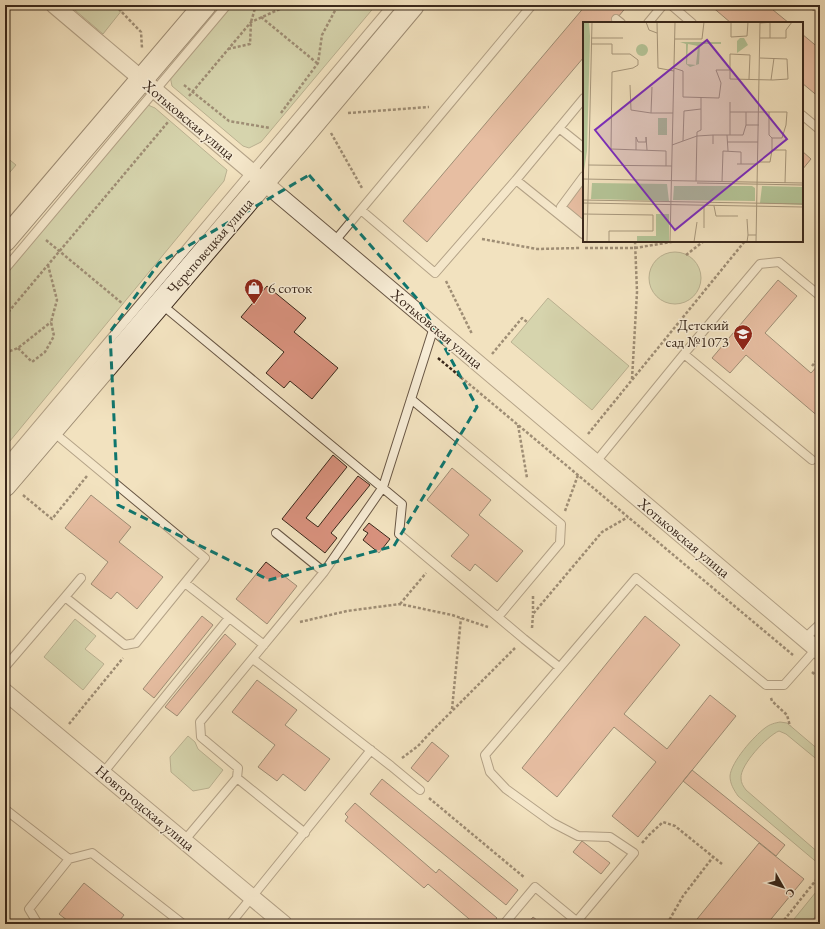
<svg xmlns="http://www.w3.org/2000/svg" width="825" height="929" font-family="'EB Garamond',serif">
<rect width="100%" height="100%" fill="#f2e2bf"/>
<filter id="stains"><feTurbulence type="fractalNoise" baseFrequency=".005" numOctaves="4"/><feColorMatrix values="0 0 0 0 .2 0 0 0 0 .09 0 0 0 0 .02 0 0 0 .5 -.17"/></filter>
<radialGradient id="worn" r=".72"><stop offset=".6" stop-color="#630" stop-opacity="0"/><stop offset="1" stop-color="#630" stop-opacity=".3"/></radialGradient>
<!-- green -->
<path fill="#b4c497" stroke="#777659" d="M69 5H126L103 34Z
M225 5H376L261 142 249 148 243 146 172 86 169 71Z
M148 105 155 108 227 170 224 181 5 447V270L141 107Z
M5 156 16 165 5 178Z
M649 278a26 26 0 1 1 52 0a26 26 0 1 1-52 0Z
M548 298 629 366 592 410 511 342Z
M75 619 96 636 85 649 104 664 83 690 44 657Z
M780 722 787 723 820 751V762L786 734 779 731C767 736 740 765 741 778 741 783 743 786 746 790L820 854V865L738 796C734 790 730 784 730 776 731 762 754 736 765 728 770 724 775 723 780 722Z
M188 736 195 742 198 749 223 770 209 788 193 791 171 772 170 757Z
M820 887V911L809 924H790Z"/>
<!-- building -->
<path fill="#d9927e" stroke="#3a281b" d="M586 5H628L613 23H584V57L427 242 403 221Z
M710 5H767L789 23H731Z
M802 34 820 49V98L802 83Z
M802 151 811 159 802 170Z
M584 179V224L563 206Z
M778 280 797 296 765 333 811 373 820 363V418L746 355 730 373 712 358Z
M267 286 306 318 294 332 338 368 312 399 290 381 284 388 266 373 284 352 241 317Z
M333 455 347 467 306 518 318 527 358 476 370 485 331 533 337 538 325 553 282 519Z
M452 468 491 500 479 515 523 551 497 582 475 564 470 571 451 556 469 535 427 500Z
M91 495 131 527 119 542 163 577 137 609 117 592 111 599 91 584 108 562 65 528Z
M369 523 390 539 379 553 363 540 368 533 363 530Z
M266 562 297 586 267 624 236 599Z
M202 616 213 625 154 698 143 689Z
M645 616 680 645 624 714 667 749 710 695 736 716 638 837 612 816 656 762 614 727 557 797 522 768Z
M225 634 236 644 177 716 165 707Z
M257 680 297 710 285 725 330 759 305 791 283 774 277 781 258 767 275 745 232 712Z
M432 742 449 756 428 782 411 768Z
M692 770 785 845 776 856 683 781Z
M382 779 518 890 506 905 370 794Z
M355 803 436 873 439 869 497 918 492 924H475L428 884 424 888 345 821 348 817 345 814Z
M582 841 610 863 601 874 573 852Z
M759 843 804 879 767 924H693Z
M84 883 124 915 117 924H72L59 914Z
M533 917 542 924H527Z"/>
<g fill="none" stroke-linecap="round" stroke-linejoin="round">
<!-- lane casing -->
<g stroke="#685644" stroke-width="10">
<path id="lane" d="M671 5 692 23
M616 19 621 23
M648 23 663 5
M802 115 820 130
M559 128 584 148
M584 176 561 207 584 226
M516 180 583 234 584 233
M361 210 435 273 516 180 584 98
M334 242 532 5
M5 269 227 5
M161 304 402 504 399 534 524 639 559 667
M684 354 760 264 779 262 820 296
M411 399 561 524 560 543 498 617
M52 431 205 558 136 643 125 645 65 597 81 578
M595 463 684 354 812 460
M5 464 392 5
M324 572 383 487 434 327
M185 583 264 645
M804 639 820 624
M253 659 391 766 420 790
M5 667 65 597
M103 773 229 618
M237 778 305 833
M6 810 69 859 29 909 38 924
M184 841 237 778 238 768 201 737 200 722 324 572 276 533
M69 859 92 853 183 924
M577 921 634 853 610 837 578 836 553 823 506 789 490 772 485 755 636 578 766 685H784L816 649
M230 924 371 750
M504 924 535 887 580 924"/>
</g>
<!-- street casing -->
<g stroke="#685644" stroke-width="18">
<path id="street" d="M54 5 820 652
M5 692 284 924"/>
</g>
<!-- secondary casing -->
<g stroke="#3a281b" stroke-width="24">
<path id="secondary" d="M5 240 205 5
M5 485 297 143 413 5"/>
</g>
<!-- path -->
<path stroke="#3a281b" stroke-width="2.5" stroke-dasharray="3 2" stroke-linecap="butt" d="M115 5 141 32 142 48
M808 5 820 15
M261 17 317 63
M228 49 250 44 251 22 256 5
M184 85 229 121 270 128
M189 96 251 22 289 5
M281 113 318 63 322 35 338 5
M348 113 429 107
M331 133 362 188
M482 239 537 249 580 248
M46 240 123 304
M585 248H635L677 241
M686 255 704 241
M446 281 472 334
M5 316 168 122
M18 348 32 362 45 352 54 336 51 322 57 300 48 265
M5 353 18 348 51 322
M492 354 522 318 527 322
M438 358 793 655
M812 366 820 356
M632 379 637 292 635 241
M518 425 527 478
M588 434 745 241
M23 495 52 519 87 476
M565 511 578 475
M533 596V613
M400 604 426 573
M300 622 347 611 400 604 452 615 488 627
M532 628 533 614 602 532 628 517
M812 672 820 679
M771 698 772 701 787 715 790 726
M452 709 461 618
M69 724 123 658
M402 758 418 746 429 734 515 648
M429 798 525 878
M642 843 649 835 663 822 675 826 722 864
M667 924 683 896 713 857
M781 924 820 875"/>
<!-- lane -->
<use href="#lane" stroke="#f7ecd5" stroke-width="8"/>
<!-- street -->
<use href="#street" stroke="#f7ecd5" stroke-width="16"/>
<!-- secondary -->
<use href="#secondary" stroke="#f7ecd5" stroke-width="22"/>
</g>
<!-- marked area -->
<path d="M0 0H825V929H0ZM309 175 420 302 477 407 394 546 269 580 118 505 110 332 159 263Z" fill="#f2e2bf" fill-opacity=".55" fill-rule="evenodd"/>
<path fill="none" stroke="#0f766e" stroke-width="3" stroke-dasharray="8 5" stroke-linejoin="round" d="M309 175 420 302 477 407 394 546 269 580 118 505 110 332 159 263Z"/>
<!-- icons -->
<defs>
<g id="shop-pin" transform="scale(1)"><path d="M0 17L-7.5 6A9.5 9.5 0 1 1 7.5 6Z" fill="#8f2418" stroke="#f7ecd5"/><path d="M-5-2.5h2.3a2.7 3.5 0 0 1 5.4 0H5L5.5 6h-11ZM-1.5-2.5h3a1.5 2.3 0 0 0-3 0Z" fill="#fff"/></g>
<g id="school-pin" transform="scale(1)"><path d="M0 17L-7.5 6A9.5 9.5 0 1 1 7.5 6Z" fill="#8f2418" stroke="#f7ecd5"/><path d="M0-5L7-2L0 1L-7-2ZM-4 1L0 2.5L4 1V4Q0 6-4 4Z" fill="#fff"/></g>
</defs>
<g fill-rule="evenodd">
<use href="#shop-pin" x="254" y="288"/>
<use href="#school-pin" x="743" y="334"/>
</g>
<g text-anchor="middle" stroke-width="3" stroke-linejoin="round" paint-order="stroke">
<!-- street labels -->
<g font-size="15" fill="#3a281b" stroke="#f7ecd5">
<text transform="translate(189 120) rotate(40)" y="5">Хотьковская улица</text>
<text transform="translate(210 246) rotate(-49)" y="5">Череповецкая улица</text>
<text transform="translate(437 329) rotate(40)" y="5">Хотьковская улица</text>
<text transform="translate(684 538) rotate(40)" y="5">Хотьковская улица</text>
<text transform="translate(145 808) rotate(40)" y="5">Новгородская улица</text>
</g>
<!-- poi labels -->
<g font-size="15" fill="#3a281b" stroke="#f7ecd5" text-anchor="start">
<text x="268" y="293">6 соток</text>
<text x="729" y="330" text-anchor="end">Детский<tspan x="729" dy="17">сад №1073</tspan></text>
</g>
</g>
<!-- overview -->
<g transform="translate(583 22)">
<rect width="220" height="220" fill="#f2e2bf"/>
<path d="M0 0H6L7 14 4 129 0 155ZM157 16H161L165 23 154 31V19ZM97 20H138V22H117L116 42 107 45 103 42V22ZM105 22 115 24 113 43 104 42ZM53 28a6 6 0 1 1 12 0a6 6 0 1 1-12 0ZM75 96H84V113H75ZM9 161 84 162 86 179 8 177ZM91 164H169L172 166V179L90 178ZM179 164 220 165V183L177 181ZM73 192H86V220H54V214H73Z" fill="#b4c497" fill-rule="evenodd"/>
<path fill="none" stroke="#a8987d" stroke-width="1" d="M63 0 66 8 74 11M74 0 75 46 91 49M148 0V15L164 14 165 0M177 1 192 0M187 1V16M8 16H40M177 16H203V8L209 0M92 17H119L121 0M8 22H29V32H47L55 38V43L50 46 29 50 28 127 83 129V144M91 46 100 49V75L136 76 138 61 133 48H147M166 57 167 33 147 32V57L190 58 205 57 204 37 177 36M188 58 191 36M47 63 48 88 68 91M69 65 68 91H90M147 80V113M147 90H204L203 103 199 116H189V128M163 90V103M186 90V113L189 116M144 113 145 129M100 119 101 89 118 87M144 120H175M130 122V113H160L163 103H176M89 123 114 114 130 113M53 128V115L55 120H63V115L64 128M175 140H187L189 128H203L202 161M158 142H175M5 143 89 144M0 157 220 161M113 159 114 110 118 108V75M139 160 140 129 158 130V142H154M114 161 220 163M0 178 220 182M0 181 220 185M131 184 133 194H155M0 192 70 193V209H26V220M164 197 165 213M121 206V184M4 220 9 0M87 220 92 0M111 220 114 200M164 220 165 213H173M173 220 177 0"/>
<path fill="#7b2cbf" fill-opacity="0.15" stroke="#7b2cbf" stroke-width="2" d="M124 18 204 117 92 208 12 108Z"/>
<rect width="220" height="220" fill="none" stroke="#3a281b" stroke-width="2"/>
</g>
<!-- margin -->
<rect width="825" height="929" fill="none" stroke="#f2e2bf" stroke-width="20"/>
<rect x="6" y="6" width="813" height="917" fill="none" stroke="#3a281b" stroke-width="2"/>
<rect x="10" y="10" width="805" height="909" fill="none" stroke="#3a281b"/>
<!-- north arrow -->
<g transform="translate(783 887) rotate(129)" stroke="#f7ecd5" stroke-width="3" paint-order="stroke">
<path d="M0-3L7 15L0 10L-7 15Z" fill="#3a281b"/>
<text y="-6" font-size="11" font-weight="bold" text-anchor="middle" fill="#3a281b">С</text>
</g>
<rect width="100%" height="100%" filter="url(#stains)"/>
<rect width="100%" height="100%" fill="url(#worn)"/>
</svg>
